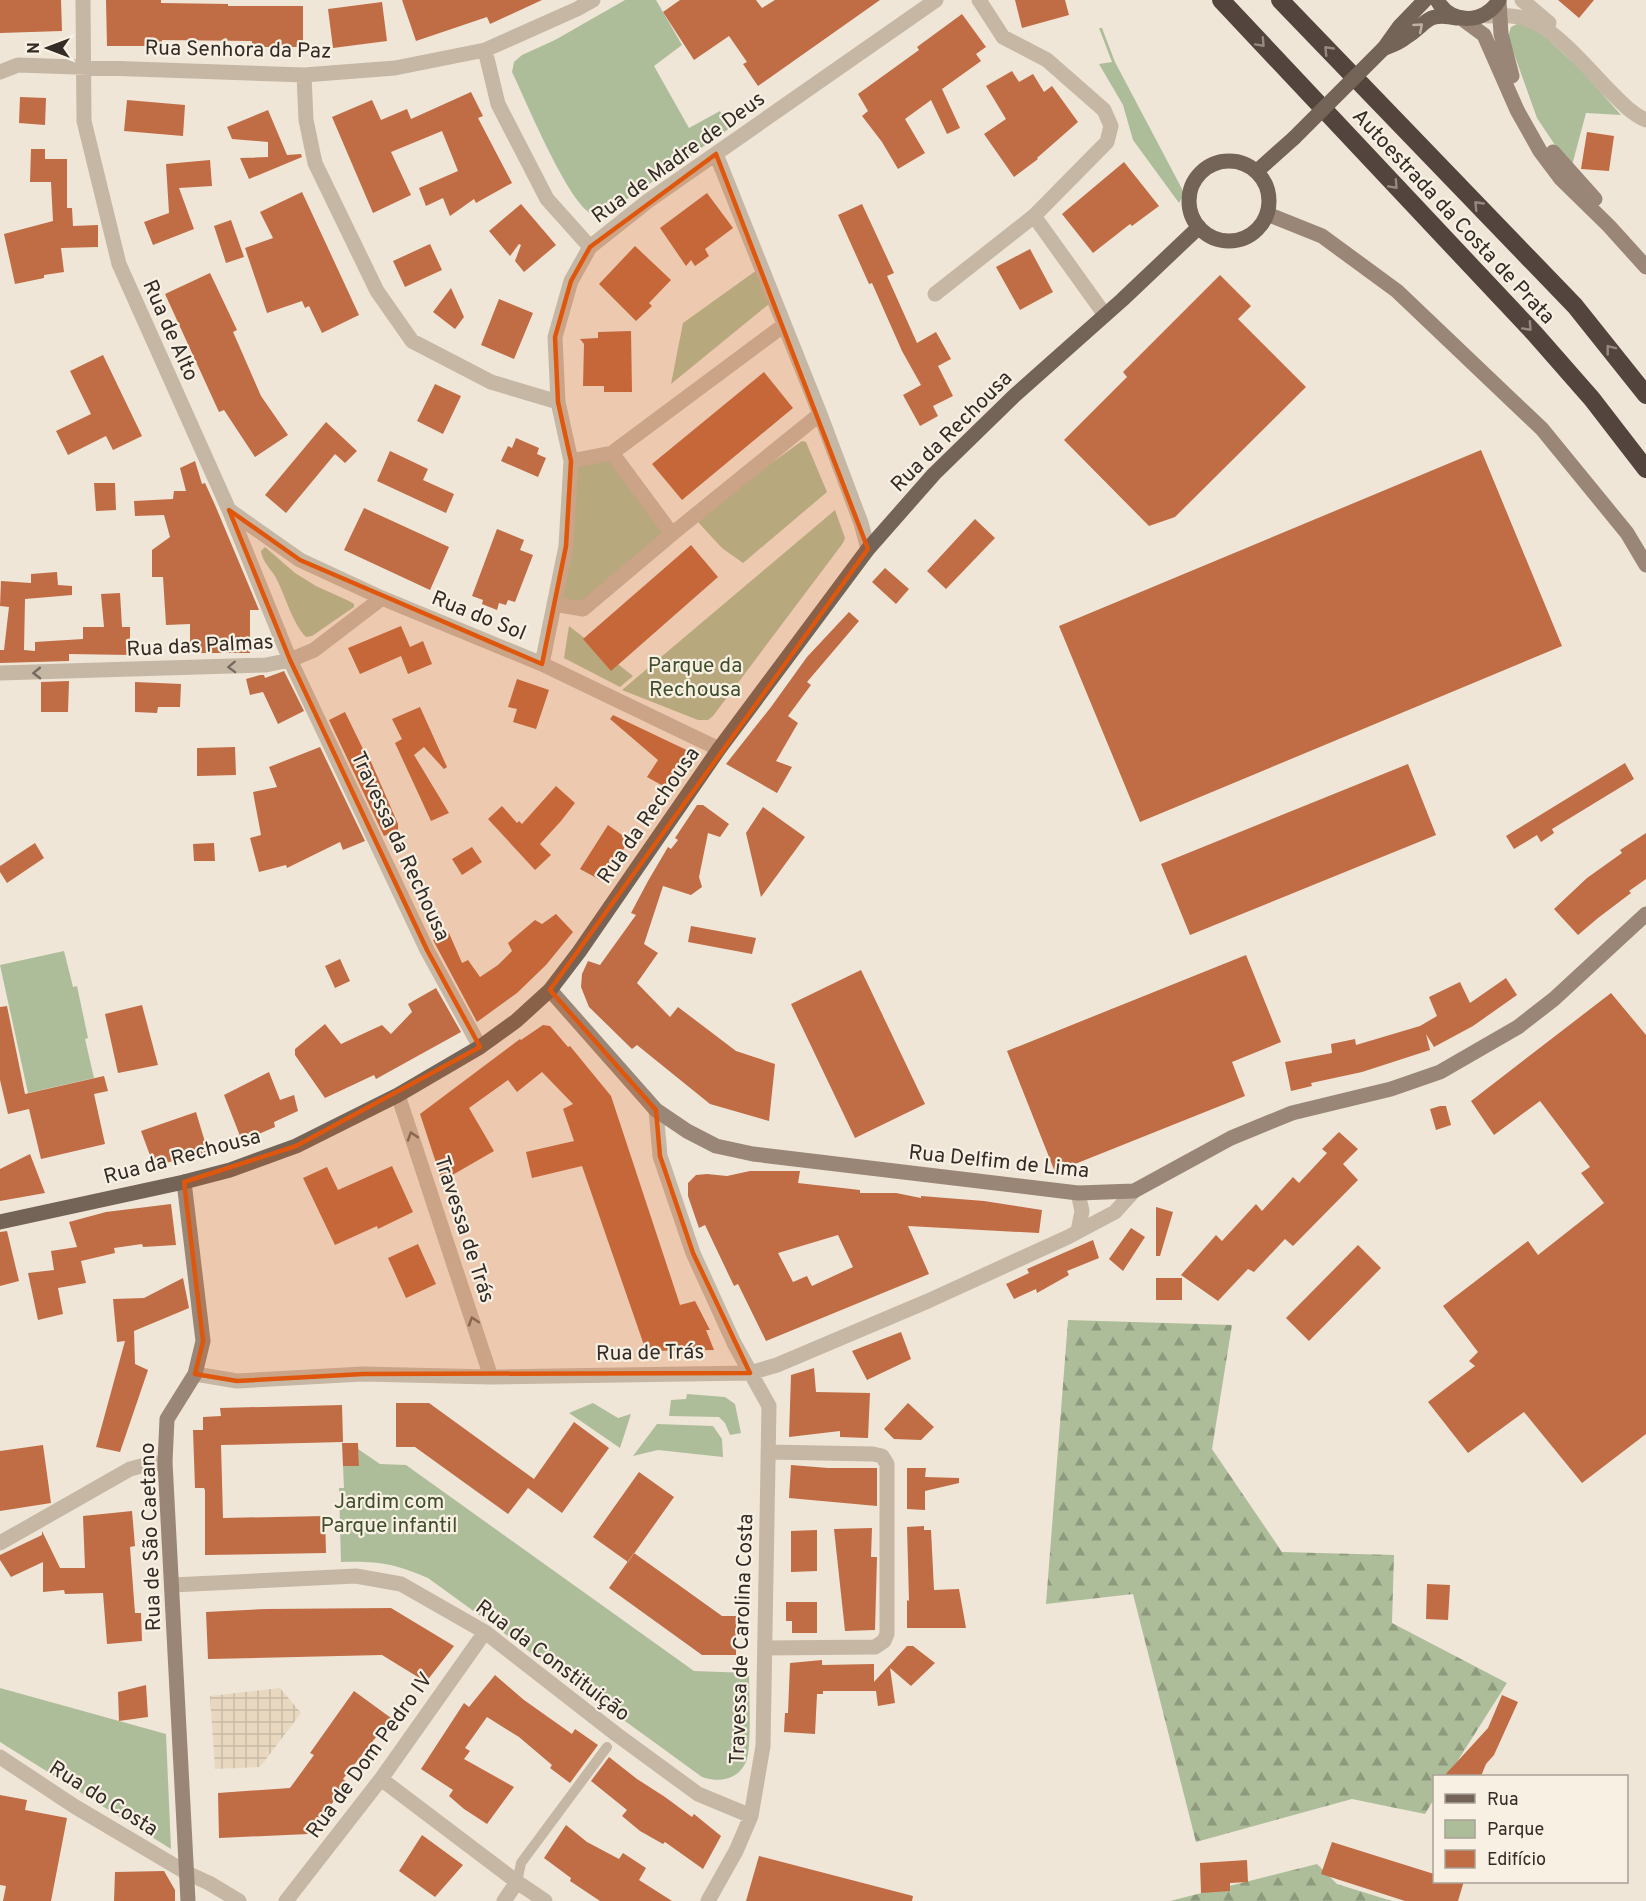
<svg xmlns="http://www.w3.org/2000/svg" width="1646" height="1901" font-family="Overpass,sans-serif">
<defs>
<pattern id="forest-firs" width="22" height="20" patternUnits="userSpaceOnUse" patternTransform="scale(1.5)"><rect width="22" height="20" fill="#aebd99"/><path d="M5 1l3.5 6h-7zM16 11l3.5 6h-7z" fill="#8e9a7d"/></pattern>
<pattern id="plaza-grid" width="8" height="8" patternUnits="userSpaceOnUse" patternTransform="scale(1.5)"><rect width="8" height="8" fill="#e7d8bf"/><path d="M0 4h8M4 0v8" fill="none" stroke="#c7baa4"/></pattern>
</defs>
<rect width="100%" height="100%" fill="#efe6d8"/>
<!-- green -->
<path fill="#aebd99" d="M625 0H656L682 45 654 66 689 128 720 111 730 128 607 213C602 215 595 217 590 213 566 198 526 101 512 72L514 62 522 55 555 40Z
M1517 24 1534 26 1582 71 1621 115 1586 113 1571 169 1537 118 1508 37 1511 27Z
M1099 28H1102L1115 62 1181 187 1184 194 1179 203 1133 140 1123 105 1099 64 1112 62Z
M757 270 769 304 671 384 683 323Z
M802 441 806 442 827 492 743 563 722 548 697 521 738 487Z
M611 456 666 533 581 606 559 601 574 464Z
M835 510 845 538 843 543 713 716 708 720H698L622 690Z
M265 547 295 573 316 586 349 601 354 604V607L312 636 306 637C292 623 285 594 275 576 270 568 262 561 261 551Z
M569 626 633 676 620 687 564 658Z
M64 951 73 987 77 986 88 1038 85 1039 94 1078 28 1093 0 965Z
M687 1394 725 1397 735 1404 741 1433 730 1435 725 1423 719 1417 669 1416 671 1400 686 1399Z
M593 1403 618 1418 631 1414 620 1448 569 1413Z
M657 1424 713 1426 722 1439 723 1457 658 1450 633 1456Z
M358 1449 380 1464 406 1465 694 1671 749 1673C749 1692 752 1747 746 1762 738 1780 719 1783 702 1777L428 1578C393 1563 378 1561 341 1562L339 1488H344L343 1466H359Z
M0 1688 166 1734 171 1849 0 1742Z"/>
<!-- forest -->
<path fill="url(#forest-firs)" d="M1068 1320 1232 1325 1212 1449 1282 1552 1394 1555 1392 1623 1507 1683 1448 1776H1434V1799L1425 1814 1352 1799 1196 1842 1133 1594 1046 1604Z
M1317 1864 1337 1884 1392 1901H1170Z"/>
<!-- plaza -->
<path fill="url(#plaza-grid)" d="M280 1688 301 1713 260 1767 215 1769 210 1696Z"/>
<!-- building -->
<path fill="#c06c45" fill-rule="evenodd" d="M0 0H61L62 31 0 33Z
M106 0H161V3L228 4V6H303V47H252V41L162 40V46H107Z
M402 0H542L490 24 487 17 416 41Z
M680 0H756L762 8 775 0H880L758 86 743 64 747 62 729 36 694 60 663 12Z
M1015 0H1065L1069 15 1022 28Z
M1558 0H1594L1579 18Z
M382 2 387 41 333 48 328 9Z
M962 14 986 47 976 54 981 61 942 89 960 128 947 134 931 100 905 119 925 153 898 169 882 142 862 116 868 111 858 94 919 50 917 47Z
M1012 71 1019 82 1033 74 1044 92 1052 86 1078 122 1037 158 1038 159 1014 177 984 134 1006 119 986 86Z
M471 92 483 116 478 118 512 183 476 203 474 199 450 216 443 198 426 206 419 188 458 171 442 131 391 152 411 195 373 213 332 117 372 100 381 120 407 109 411 119Z
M20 97 46 98 45 125 19 123Z
M127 100 185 105 183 136 124 131Z
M268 110 287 155 301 154 302 157 249 179 240 158 268 157V142L232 139 227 127Z
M1587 132 1614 136 1609 171 1581 169Z
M31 149H45V159H67V208H72L73 226 98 225V247L61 248 64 272 44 275V278L15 284 4 234 53 221 51 182H30Z
M210 160 212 186 179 188 194 229 153 245 144 222 169 213 166 164Z
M1124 162 1159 206 1132 226 1130 224 1093 253 1062 214Z
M302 192 359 315 322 333 309 306 305 308 302 301 267 313 245 248 273 238 260 212Z
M707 193 733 228 705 249 709 256 695 266 691 260 686 266 660 228Z
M521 204 556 245 524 272 515 261 521 245 519 244 510 256 489 231Z
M862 204 894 273 887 276 917 343 936 332 951 359 938 366 953 396 933 406 938 416 920 426 903 395 921 385 902 351 872 283 869 284 838 215Z
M231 220 244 257 226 263 214 226Z
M430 244 442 270 405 287 393 261Z
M635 246 671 280 649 303 652 306 636 321 599 284Z
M1030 249 1053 292 1020 310 996 267Z
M210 273 237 330 233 332 261 396 288 435 255 457 224 410 219 412 165 294Z
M1220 275 1251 306 1238 319 1306 387 1175 517 1149 526 1064 440 1127 377 1123 372Z
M451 288 464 317 455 329 433 312Z
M499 299 533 313 514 359 481 345Z
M631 331 632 392H604V386H583L584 344 580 339 598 338V332Z
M103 355 142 436 113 450 106 436 68 455 56 431 91 414 70 371Z
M764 372 793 408 682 500 652 464Z
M435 384 461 396 443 434 417 421Z
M326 422 357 451 345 463 335 454 286 513 265 495Z
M516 438 539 448 537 454 546 458 538 477 501 461 508 446 512 448Z
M1481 450 1562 646 1140 822 1059 626Z
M390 451 428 469 423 480 454 494 446 513 377 481Z
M195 461 202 484 205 483 215 505 259 610H250V653H190V624L166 625 163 577H152V550L170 537 164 515 135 516 134 501 173 499 174 491H186L180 468Z
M94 483H115L116 510 96 511Z
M364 508 449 547 430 590 344 550Z
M975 519 995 538 946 589 927 571Z
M497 529 524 540 520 550 533 555 515 602 508 600 506 605 499 603 497 610 482 604 483 600 472 596Z
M691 545 718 577 611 671 583 639Z
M885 568 909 589 896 604 872 582Z
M57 572 58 585 72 586V595L25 599 24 650 35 651V642L83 639V627H104L101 594 120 593 122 627H130V655L69 654V661L0 663V650H4L9 607 0 606 1 581 31 583V574Z
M849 612 859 621 807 682 811 685 788 716 798 723 776 761 792 767 777 793 726 764 771 707 807 657Z
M401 626 410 647 423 641 432 664 408 674 401 656 360 674 348 648Z
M284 671 304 711 278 724 263 692 250 695 246 679 260 675H264L265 678Z
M517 679 549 690 536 729 513 722 517 709 508 707Z
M69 681 68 712H41V682Z
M135 682 181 684 180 707H158L157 713 135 712Z
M420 707 447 767 444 769 424 747 414 755 449 813 431 821 395 743 402 739 392 719Z
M345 712 363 749 365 748 398 824V830L384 836 329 720Z
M613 715 695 754 683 774 677 770 665 787 647 777 658 760 610 719Z
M235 747 236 775 197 776V748Z
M320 747 365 841 343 850 340 842 287 868 286 865 259 872 250 838 261 835 253 792 277 787 269 767Z
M1625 763 1634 779 1552 829 1554 833 1541 842 1537 835 1514 849 1506 836Z
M1408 764 1436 835 1190 935 1161 864Z
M556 786 575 803 561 821 540 844 551 855 535 870 488 819 502 806 517 823 519 821 522 824Z
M697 805H703L729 824 720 837 708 833 699 877 702 887 691 895 663 886 644 944 658 953 637 983 670 1017 678 1007 736 1051 775 1064 769 1121 710 1104 637 1045 632 1049 589 1007 581 987 582 974 588 961 600 965 636 915 631 913 648 881 668 847 671 849 678 840 675 838Z
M763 807 805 837 761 897 746 833Z
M608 825 629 840 604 882 580 869Z
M1646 833V879L1629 891 1631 893 1598 918 1578 935 1554 909 1587 878 1622 853 1620 850Z
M35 843 44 858 7 883 0 872V866Z
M214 843 215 861H194L193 844Z
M472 847 482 862 462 875 452 859Z
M556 914 573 932 546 965 517 993 477 1022 433 940 449 933 462 963 468 960 480 977 498 965 512 951 508 943 535 920 542 924Z
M691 926 756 938 752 954 688 942Z
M1246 955 1281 1042 1232 1062 1245 1096 1055 1172 1007 1051Z
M340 959 350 981 335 988 325 966Z
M861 970 925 1104 855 1138 791 1004Z
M1506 978 1517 995 1473 1026 1434 1047 1426 1034 1430 1050 1362 1072 1311 1083 1312 1086 1291 1091 1285 1062 1332 1053 1331 1044 1355 1039 1356 1045 1420 1026 1437 1016 1429 997 1460 982 1470 1003Z
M436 988 461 1032 376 1079 374 1075 325 1098 295 1055V1049L325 1024 341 1044 382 1025 391 1034 412 1012 408 1004Z
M1611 993 1646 1035V1434L1582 1483 1524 1412 1468 1453 1428 1402 1475 1366 1469 1361 1478 1352 1443 1306 1528 1241 1538 1255 1604 1203 1581 1173 1590 1167 1540 1101 1494 1135 1471 1101Z
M142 1005 158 1065 118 1073 105 1014Z
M7 1006 25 1094 104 1076 108 1091 94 1094 105 1144 41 1159 29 1109 8 1114 0 1080V1007Z
M543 1025 550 1026 568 1047 570 1046 611 1096 680 1305 695 1301 710 1330H706L714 1350 646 1351 582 1166 532 1178 526 1152 574 1141 563 1109 573 1104 542 1072 517 1092 508 1080 469 1108 494 1151 442 1181 420 1114 520 1039 521 1040Z
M269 1072 280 1100 294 1095 298 1111 274 1122 275 1127 242 1141 224 1095Z
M1440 1106H1446L1451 1125 1436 1130 1430 1109Z
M196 1112 208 1152 154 1166 141 1131Z
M1339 1132 1358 1149 1343 1164 1358 1180 1293 1246 1285 1239 1254 1272 1248 1269 1218 1301 1181 1275 1216 1235 1222 1241 1256 1204 1262 1211 1293 1177 1299 1183 1327 1153 1322 1149Z
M30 1154 45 1193 0 1201V1169Z
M392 1166 413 1212 378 1229 377 1226 335 1245 303 1178 327 1167 338 1190Z
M750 1171H800L798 1183 860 1190V1193H896L921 1198V1196L984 1201 1042 1210 1039 1233 908 1226 929 1274 766 1341 738 1284 734 1286 705 1225 699 1228 688 1196V1183L696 1175 707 1174 727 1176ZM838 1235 853 1267 812 1286 807 1276 793 1282 778 1253Z
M171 1204 176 1245 143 1247 142 1244 114 1248 115 1253 81 1261 86 1283 58 1288 63 1314 38 1320 28 1273 54 1270 51 1251 77 1247 69 1222 106 1212Z
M1156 1207 1173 1212 1160 1256H1156Z
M1131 1228 1145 1237 1123 1271 1109 1259Z
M7 1231 19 1281 0 1286V1232Z
M1093 1240 1099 1258 1067 1271 1069 1275 1037 1293 1036 1289 1014 1299 1006 1284 1029 1273 1027 1269Z
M418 1244 436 1284 406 1298 388 1258Z
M1358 1245 1381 1268 1309 1341 1286 1318Z
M183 1278 189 1308 134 1331 135 1364 148 1370 120 1452 96 1447 125 1341 117 1342 113 1299 144 1298Z
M1156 1278H1182V1300H1156Z
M901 1332 911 1359 867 1380 852 1351Z
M814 1368 816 1392 870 1393 868 1438 840 1437V1431L789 1437 791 1375Z
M396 1403H429L534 1479 574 1422 609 1448 562 1513 528 1488 508 1514 415 1447H396Z
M908 1403 934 1427 921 1440 894 1439 884 1429Z
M342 1405 343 1442 221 1445 223 1518 325 1516 326 1553 205 1555V1490L204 1488H195L193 1430H203V1417L221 1416 220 1408Z
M342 1443H358L359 1466H343Z
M43 1445 51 1503 0 1511V1451Z
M791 1465 828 1468H877V1506L789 1498Z
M907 1468H926L925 1477 959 1478V1483L925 1491V1510L907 1509Z
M639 1472 674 1497 628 1562 593 1537Z
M132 1511 135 1546 130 1547 135 1613H141L142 1641 107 1644 103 1593 65 1594 64 1590 43 1592V1562L11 1577 0 1560V1555L42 1535V1531L60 1568H85L83 1516Z
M924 1526V1530H931L934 1590 959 1589 966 1628H907V1600L909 1601 907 1527Z
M872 1528 871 1557H877L875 1630 845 1631 834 1529Z
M817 1530V1571L791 1572V1531Z
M634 1553 722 1616H736V1655H702L609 1588Z
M1427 1584 1450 1585 1448 1620 1426 1619Z
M786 1602H817V1633H792V1621H786Z
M391 1608 454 1646 426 1682 382 1655 208 1659 206 1612 266 1609Z
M907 1646H913L935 1663 911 1686 890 1668 895 1703 878 1706 876 1691H823V1694H817L815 1734 784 1732 785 1713H788L790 1663 822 1660V1665L874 1664V1682Z
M495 1675 524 1700 572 1734 575 1729 598 1745 570 1783 550 1768 552 1765 519 1737 487 1717 465 1748 470 1751 464 1759 514 1787 487 1824 464 1809 449 1796 453 1790 421 1769 464 1703 469 1707Z
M146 1685 148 1717 119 1721 118 1692Z
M354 1691 391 1718 343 1779 348 1783 308 1834 219 1838 218 1793 290 1788 314 1755 310 1753Z
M1502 1695 1518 1702 1494 1755 1486 1764 1481 1776H1444L1488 1728Z
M609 1757 637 1779 665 1797 692 1817 694 1814 721 1836 703 1869 665 1842 663 1844 640 1831 622 1816 627 1810 591 1781Z
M0 1795 27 1800 25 1810 67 1818 51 1901H3L6 1886 0 1885Z
M566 1825 587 1842 619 1859 623 1853 646 1868 639 1880 672 1901H600L570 1881 571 1878 544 1858Z
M422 1835 463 1865 435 1897 399 1871Z
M1332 1842 1434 1874V1881H1464L1458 1901H1405L1321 1874Z
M759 1856 913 1896 912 1901H746Z
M1247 1860 1248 1882 1230 1883V1891L1201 1893 1200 1863Z
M164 1871 175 1890V1901H114L115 1872Z"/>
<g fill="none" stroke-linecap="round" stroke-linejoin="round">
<!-- pedestrian -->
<path stroke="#c6b7a4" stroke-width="10" d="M517 1882 521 1863 607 1747"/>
<!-- minor -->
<path stroke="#c6b7a4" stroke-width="15" d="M83 0 84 121 119 264 229 510 290 660 427 950 480 1047
M1522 0 1549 23
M1488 16C1502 15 1521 15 1534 22 1560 35 1587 67 1607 88 1619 100 1630 113 1646 120
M485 50 498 104 547 199 590 247
M0 72 18 65 304 75 395 68 485 50 577 9 593 0
M304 75 306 120 315 163 377 291 412 341 491 382 558 402
M716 154 820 414 861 523 868 549
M1034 216 1105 315
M935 294 1034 216 1107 142 1111 126 1104 110 1047 60 1003 37 979 0
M571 461 612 453 784 325
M229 510 300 560 382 598 542 664 719 749
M672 534 820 414
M554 604 583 609 672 534 612 453
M542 664 566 546 571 461 558 402 555 337 571 281 590 247 648 201 936 0
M0 673 266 665 290 660 314 650 382 598
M398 1095 491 1377
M656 1110 660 1156 693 1253 734 1343 769 1406 763 1746 751 1816 736 1851 708 1901
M1078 1193 1082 1211 1078 1231
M195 1374 237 1381 363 1374 491 1377 750 1373 777 1365 928 1301 1068 1237 1115 1212 1134 1191
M0 1543 130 1469 145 1465 165 1462
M172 1585 356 1576 401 1584 485 1632 616 1734 698 1794 751 1816
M765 1648 875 1647 884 1641 887 1634V1464L882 1456 873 1454 768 1452
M381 1779 517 1882 545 1901
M286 1901 381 1779 485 1632
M504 1901 517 1882"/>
<!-- tertiary -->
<path stroke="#c6b7a4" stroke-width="15" d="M0 1757 74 1806 187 1873 209 1883 239 1901"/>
<!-- secondary -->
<path stroke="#9a8676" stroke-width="15" d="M1499 1 1501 34 1512 76
M1461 18 1484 35 1517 110 1540 151 1561 179 1609 226 1646 267
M1553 152 1595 199
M1267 214 1322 236 1397 291 1542 429 1627 533 1646 565
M550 990 656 1110 687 1131 716 1146 753 1154 1078 1193 1134 1191 1231 1138 1292 1113 1391 1089 1440 1072 1518 1027 1554 999 1646 914
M184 1182 203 1341 195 1374 167 1419 165 1462 188 1901"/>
<!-- primary -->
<path stroke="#746357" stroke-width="15" d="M1437 0C1451 25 1485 24 1499 0
M1384 48 1399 27 1425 0
M1383 49C1390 46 1399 43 1405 38 1429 23 1424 12 1457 18
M1189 201a40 40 0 1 1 80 0a40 40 0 1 1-80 0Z
M1257 171 1294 138
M0 1222 184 1182 230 1170 296 1146 398 1095 480 1047 516 1021 550 990 579 952 719 749 868 549 934 474 1014 396 1122 300 1199 227"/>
<!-- motorway -->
<path stroke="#53453d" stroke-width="18" d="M1221 0 1535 334 1592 399 1646 469
M1280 0 1575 306 1646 395"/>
<!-- primary-bridge -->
<path stroke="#746357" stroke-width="15" d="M1294 138 1383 49"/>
</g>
<!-- one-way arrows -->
<defs><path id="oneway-chevron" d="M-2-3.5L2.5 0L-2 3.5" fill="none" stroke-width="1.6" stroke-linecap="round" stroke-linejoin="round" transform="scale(1.5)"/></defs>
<use stroke="#bdb1a4" href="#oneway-chevron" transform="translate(1419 27) rotate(-41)"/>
<g stroke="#95897f">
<use href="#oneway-chevron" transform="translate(1261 43) rotate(47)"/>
<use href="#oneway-chevron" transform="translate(1328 50) rotate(-134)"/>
<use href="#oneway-chevron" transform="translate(1394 185) rotate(47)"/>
<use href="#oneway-chevron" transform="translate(1478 205) rotate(-134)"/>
<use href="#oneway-chevron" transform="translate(1528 327) rotate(47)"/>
<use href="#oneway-chevron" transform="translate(1610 349) rotate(-128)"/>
</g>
<g stroke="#756a5f">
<use href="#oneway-chevron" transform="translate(232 667) rotate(178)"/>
<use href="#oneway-chevron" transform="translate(37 673) rotate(179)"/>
<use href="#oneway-chevron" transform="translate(412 1136) rotate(-108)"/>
<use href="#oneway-chevron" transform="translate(473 1321) rotate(-108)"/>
</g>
<!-- marked area -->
<path fill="#df570d" fill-opacity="0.2" stroke="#df570d" stroke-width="4.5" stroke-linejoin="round" d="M716 154 868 549 550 990 656 1110 660 1156 693 1253 750 1373 363 1374 237 1381 195 1374 203 1341 184 1182 296 1146 480 1047 427 950 290 660 229 510 300 560 542 664 566 546 571 461 558 402 555 337 571 281 590 247Z"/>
<g text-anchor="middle" stroke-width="4.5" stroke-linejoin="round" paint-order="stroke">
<!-- street labels -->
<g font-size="21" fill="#322b26" stroke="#f8f0e3">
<text transform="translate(238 49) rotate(1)" y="7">Rua Senhora da Paz</text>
<text transform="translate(678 157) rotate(-36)" y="7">Rua de Madre de Deus</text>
<text transform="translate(1454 216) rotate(47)" y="7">Autoestrada da Costa de Prata</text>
<text transform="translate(171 330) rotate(66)" y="7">Rua de Alto</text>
<text transform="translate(951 431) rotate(-45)" y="7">Rua da Rechousa</text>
<text transform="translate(479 615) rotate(22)" y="7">Rua do Sol</text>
<text transform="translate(200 645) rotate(-3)" y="7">Rua das Palmas</text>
<text transform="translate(648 815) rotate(-55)" y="7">Rua da Rechousa</text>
<text transform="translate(401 846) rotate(65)" y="7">Travessa da Rechousa</text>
<text transform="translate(182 1156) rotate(-15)" y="7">Rua da Rechousa</text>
<text transform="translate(999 1161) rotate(6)" y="7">Rua Delfim de Lima</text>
<text transform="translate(465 1229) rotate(72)" y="7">Travessa de Trás</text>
<text transform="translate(650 1352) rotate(-1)" y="7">Rua de Trás</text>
<text transform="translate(150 1537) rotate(-92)" y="7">Rua de São Caetano</text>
<text transform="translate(741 1639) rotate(-88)" y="7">Travessa de Carolina Costa</text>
<text transform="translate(553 1660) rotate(37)" y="7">Rua da Constituição</text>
<text transform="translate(369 1755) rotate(-54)" y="7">Rua de Dom Pedro IV</text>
<text transform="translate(104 1798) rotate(32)" y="7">Rua do Costa</text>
</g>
<!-- park labels -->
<g font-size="21" fill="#3f4f2b" stroke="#f8f0e3">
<text x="695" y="672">Parque da<tspan x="695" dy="24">Rechousa</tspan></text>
<text x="389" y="1508">Jardim com<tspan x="389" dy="24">Parque infantil</tspan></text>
</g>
</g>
<!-- legend -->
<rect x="1433" y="1775" width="195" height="108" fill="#f8f0e3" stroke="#a9a197" stroke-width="1.5"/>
<rect x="1445" y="1794" width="30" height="9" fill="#746357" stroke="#a9a197" stroke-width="1.5"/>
<text x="1487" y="1805" font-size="18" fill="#322b26">Rua</text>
<rect x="1445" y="1820" width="30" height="18" fill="#aebd99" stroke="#a9a197" stroke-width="1.5"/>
<text x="1487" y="1835" font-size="18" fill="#322b26">Parque</text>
<rect x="1445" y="1850" width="30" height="18" fill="#c06c45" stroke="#a9a197" stroke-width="1.5"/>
<text x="1487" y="1865" font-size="18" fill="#322b26">Edifício</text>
<!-- north arrow -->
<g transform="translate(48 48) rotate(270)" stroke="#f8f0e3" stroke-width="4.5" paint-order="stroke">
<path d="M0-4.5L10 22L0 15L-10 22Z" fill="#322b26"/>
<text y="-9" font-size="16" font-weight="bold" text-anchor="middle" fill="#322b26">N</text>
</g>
</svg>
